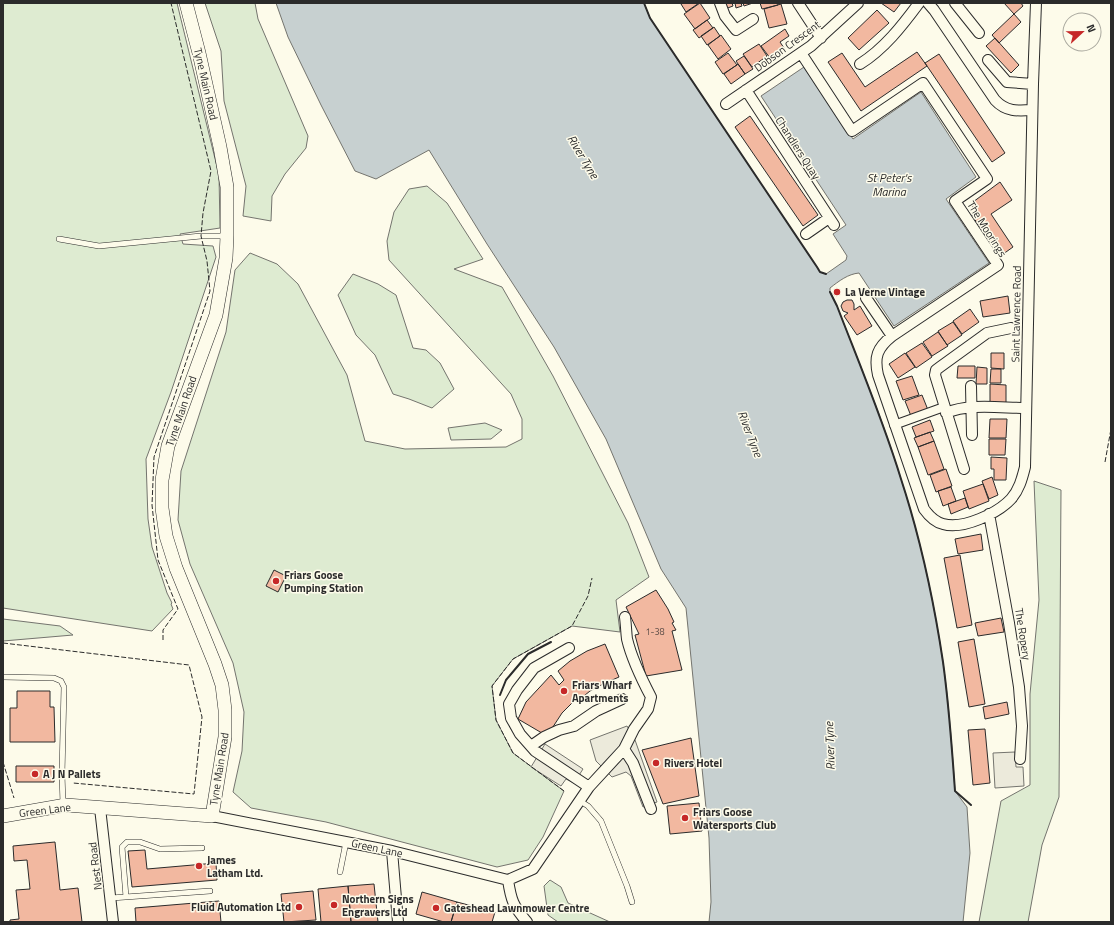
<svg xmlns="http://www.w3.org/2000/svg" width="1114" height="925" font-family="'Titillium Web',sans-serif">
<rect width="100%" height="100%" fill="#fdfbea"/>
<!-- green -->
<path fill="#deebd1" stroke="#74746e" d="M3 3H177L219 175 220 228 180 234 183 244 213 246 216 257 171 392 146 459 148 519 152 547 167 593 172 603 171 604 173 609 152 631 3 608Z
M205 3H255L258 19 308 136 306 148 285 174 272 196 271 221 243 216 246 186 224 101 221 51Z
M427 186 447 203 483 259 454 269 502 287 553 376 628 523 649 577 616 600 620 632 572 626 513 659 492 686 496 720 513 753 564 791 543 837 528 860 497 867 326 822 251 808 233 792 242 751 244 712 233 663 190 564 178 520 181 471 226 332 235 270 250 253 277 264 298 284 347 375 365 441 405 449 506 447 522 439V419L511 394 389 260 387 241 394 212 409 189Z
M353 274 378 284 396 295 413 348 426 350 440 363 454 389 432 408 409 399 393 394 375 355 356 335 338 295Z
M485 423 502 430 491 439 451 440 448 428Z
M1034 481 1061 490 1059 797 1042 845 1028 922H979L1001 801 1030 785V694L1039 600Z
M3 619 60 626 73 635 3 641Z
M550 880 561 887 568 903 610 922H558L548 915 544 886Z"/>
<!-- parking -->
<path fill="#eceadb" stroke="#74746e" d="M627 726 635 740 657 802 643 807 631 776 626 772 612 777 596 761 590 740Z
M545 744 583 769 574 783 566 779 561 786 531 767Z
M1015 752 1016 767H1023L1024 786 995 788 993 753Z"/>
<!-- water -->
<path fill="#c7d0d0" stroke="#74746e" d="M276 3H644L650 18 817 267 820 272 826 274 846 260 847 256 833 234 846 225 761 96 804 67 853 139 921 92 976 177 946 199 989 263 894 326 859 273C848 274 839 281 830 288V292L837 306C859 363 883 420 901 479 920 537 934 601 943 662 949 705 952 748 955 791L967 807 970 853 963 922H709L711 902 709 838 686 608 661 569 606 439 554 347 487 244 429 150 376 179 355 171 321 105 288 37Z"/>
<!-- building -->
<path fill="#f2b8a0" stroke="#2b2b2b" d="M683 3H699L686 12 681 4Z
M700 3 710 18 695 29 684 14Z
M724 3H732L733 6 725 9Z
M735 3H741L742 6 736 8Z
M743 3H753L744 6Z
M760 3H778V5L762 9Z
M881 3H901L894 12Z
M1004 3H1021L1023 6 1014 14Z
M781 4 787 24 769 28 764 9Z
M877 10 889 23 859 50 848 38Z
M1014 14 1021 22 999 43 992 35Z
M707 20 713 28 699 38 693 30Z
M714 27 720 36 707 45 701 36Z
M785 29 789 36 780 42 784 48 770 58 761 46Z
M721 35 731 49 718 59 708 45Z
M995 38 1019 65 1011 73 986 46Z
M759 44 767 56 752 67 743 54Z
M917 52 927 66 861 111 828 62 842 53 865 87Z
M728 53 737 65 723 74 715 62Z
M939 54 1005 153 992 162 925 63Z
M744 56 753 69 745 74 736 61Z
M738 64 745 74 731 84 724 74Z
M750 116 818 215 803 226 735 127Z
M1000 182 1012 200 991 214 1013 247 999 257 972 215 973 202Z
M836 288 840 291 837 296 833 294Z
M1008 296 1010 313 983 317 980 301Z
M847 300H852L854 304V310L860 306 872 326 857 335 844 316 848 313 843 311 841 306 843 302Z
M970 309 979 322 962 334 953 321Z
M953 322 962 335 947 345 938 331Z
M938 332 948 346 932 356 923 342Z
M922 343 932 357 916 368 906 353Z
M905 353 915 367 898 378 889 364Z
M991 353H1004V369L991 368Z
M958 366H975V378H957Z
M977 367 987 368V384H976Z
M991 369H1001V383H990Z
M912 376 919 395 903 400 896 381Z
M990 384 1006 385V403L990 402Z
M922 395 928 410 911 416 905 401Z
M990 419H1007L1006 438H989Z
M930 420 934 431 916 437 912 427Z
M930 432 934 441 918 447 914 438Z
M989 439H1006L1005 455H989Z
M934 441 944 469 928 475 918 447Z
M991 457 1007 458 1006 480H994V469H991Z
M946 469 952 486 936 492 930 475Z
M992 477 998 495 989 499 982 481Z
M983 484 989 501 969 509 963 491Z
M951 487 956 501 943 506 938 491Z
M965 498 968 507 951 514 948 504Z
M981 534 983 550 958 554 955 539Z
M960 555 972 625 957 628 944 558Z
M274 570 286 576 278 592 266 586Z
M656 590 668 609 674 622 672 623 676 630 672 631 682 670 646 676 635 635 639 634 626 607Z
M1001 618 1004 632 978 636 975 623Z
M974 639 985 704 969 707 958 642Z
M605 644 619 677 603 684 590 691 579 700 575 695 572 697 575 700 562 713 547 736 518 719 526 702 551 675 559 685 564 680 558 671 570 661 587 651Z
M17 691H50V707H54L55 742H10V708H17Z
M1007 702 1009 714 985 719 983 707Z
M985 729 990 783 973 785 968 730Z
M691 738 699 796 663 804 642 750Z
M16 766H54V782H16Z
M699 803 702 831 670 834 667 806Z
M55 842 60 890 78 888 82 922H10V920L19 919 16 890 30 889 27 860 14 861 13 846Z
M145 850 147 869 216 863 217 880 132 887 128 851Z
M374 884 378 922H351L348 886Z
M348 886 351 922H321L318 889Z
M313 891 316 920 284 922 281 894Z
M422 892 457 902 451 922H444L416 914Z
M219 901 221 922H136L135 908Z
M457 902 495 912 492 922H451Z"/>
<g fill="none" stroke-linecap="round" stroke-linejoin="round">
<!-- service casing -->
<g stroke="#2b2b2b" stroke-width="6">
<path id="service" d="M59 239 99 246 201 236H227
M3 677 54 678 61 681 64 687 62 774 63 804
M580 801 588 806 601 821 627 886 632 902
M340 872 346 842
M126 897 122 847 127 842H140L160 849 202 848
M111 898 210 891"/>
</g>
<!-- pedestrian casing -->
<g stroke="#2b2b2b" stroke-width="10">
<path id="pedestrian" d="M894 425 944 407"/>
</g>
<!-- minor casing -->
<g stroke="#2b2b2b" stroke-width="12">
<path id="minor" d="M720 3 725 16 736 30 753 19
M798 3 821 38
M928 3 934 10 995 100C1006 112 1018 111 1032 110
M955 3 979 33
M801 53 852 131 923 83 987 179 955 201 998 265 892 336C877 348 874 357 878 375L924 509C929 516 935 522 943 524 963 530 998 513 1011 499 1019 490 1022 479 1025 467L1033 84 1036 3
M988 60 1007 82 1033 84
M860 64C884 49 902 26 919 3
M746 90 834 225
M726 104 811 46 858 3
M806 234 829 218
M866 298 892 336
M971 386 972 435
M946 413C969 403 1001 408 1026 408
M964 469 935 375 936 370 940 367 987 333 1011 328
M989 514 1009 623 1019 687 1022 726 1020 759
M569 648 534 668 517 690 509 704 511 718 520 734 535 751 589 787
M531 746 544 737 559 730 574 726 596 711 622 699
M624 749 633 763 651 809
M100 808 113 922
M212 816 392 851 508 880 533 869 589 787 624 749 634 729 648 709 651 697C641 678 632 660 627 639 626 631 626 624 625 617
M392 851 398 922
M508 880C511 900 513 906 527 922"/>
</g>
<!-- tertiary casing -->
<g stroke="#2b2b2b" stroke-width="14">
<path id="tertiary" d="M3 816 66 805 212 816 225 737V710L222 685 215 664 176 568 166 536 162 508V480L168 446 216 315 226 258 227 236V187L220 147 199 53 186 3"/>
</g>
<!-- service -->
<use href="#service" stroke="#fdfbea" stroke-width="5"/>
<!-- pedestrian -->
<use href="#pedestrian" stroke="#fdfbea" stroke-width="8"/>
<!-- minor -->
<use href="#minor" stroke="#fdfbea" stroke-width="10"/>
<!-- tertiary -->
<use href="#tertiary" stroke="#fdfbea" stroke-width="13"/>
<!-- fence -->
<path stroke="#2b2b2b" stroke-width="1" stroke-dasharray="5 2" stroke-linecap="butt" d="M1105 462 1111 429
M163 640V630L178 609 158 560 152 505 154 457 210 291 207 261 201 236 203 213 211 171 171 3
M3 643 189 665 202 717 194 794 73 783
M3 762 14 798
M564 791 513 753 496 720 492 686 513 659 572 626 588 596 592 578"/>
<!-- wall -->
<path stroke="#2b2b2b" stroke-width="2" d="M644 3 650 18 817 267 820 272 826 274
M830 292 837 306C859 363 883 420 901 479 920 537 934 602 943 662 949 705 952 748 955 791L971 805
M500 695 506 680 528 654 551 642"/>
</g>
<!-- markers -->
<g fill="#c62828" stroke="#fdfbea" stroke-width="1.5">
<circle cx="837" cy="292" r="4"/>
<circle cx="276" cy="581" r="4"/>
<circle cx="564" cy="691" r="4"/>
<circle cx="656" cy="763" r="4"/>
<circle cx="35" cy="774" r="4"/>
<circle cx="685" cy="818" r="4"/>
<circle cx="199" cy="866" r="4"/>
<circle cx="334" cy="905" r="4"/>
<circle cx="299" cy="907" r="4"/>
<circle cx="436" cy="908" r="4"/>
</g>
<g text-anchor="middle" stroke-width="3" stroke-linejoin="round" paint-order="stroke">
<!-- number labels -->
<g font-size="9" fill="#5d4e48">
<text x="655" y="635">1-38</text>
</g>
<!-- street labels -->
<g font-size="11" fill="#2b2b2b" stroke="#fdfbea">
<text transform="translate(787 46) rotate(-36)" y="4">Dobson Crescent</text>
<text transform="translate(206 84) rotate(77)" y="4">Tyne Main Road</text>
<text transform="translate(798 148) rotate(57)" y="4">Chandlers Quay</text>
<text transform="translate(987 229) rotate(58)" y="4">The Moorings</text>
<text transform="translate(1016 314) rotate(-89)" y="4">Saint Lawrence Road</text>
<text transform="translate(181 411) rotate(-71)" y="4">Tyne Main Road</text>
<text transform="translate(1023 634) rotate(81)" y="4">The Ropery</text>
<text transform="translate(219 769) rotate(-81)" y="4">Tyne Main Road</text>
<text transform="translate(45 810) rotate(-7)" y="4">Green Lane</text>
<text transform="translate(377 848) rotate(12)" y="4">Green Lane</text>
<text transform="translate(95 866) rotate(-97)" y="4">Nest Road</text>
</g>
<!-- poi labels -->
<g font-size="11" font-weight="bold" fill="#2b2b2b" stroke="#fdfbea" text-anchor="start">
<text x="845" y="296">La Verne Vintage</text>
<text x="284" y="579">Friars Goose<tspan x="284" dy="13">Pumping Station</tspan></text>
<text x="572" y="689">Friars Wharf<tspan x="572" dy="13">Apartments</tspan></text>
<text x="664" y="767">Rivers Hotel</text>
<text x="43" y="778">A J N Pallets</text>
<text x="693" y="816">Friars Goose<tspan x="693" dy="13">Watersports Club</tspan></text>
<text x="207" y="864">James<tspan x="207" dy="13">Latham Ltd.</tspan></text>
<text x="342" y="903">Northern Signs<tspan x="342" dy="13">Engravers Ltd</tspan></text>
<text x="291" y="911" text-anchor="end">Fluid Automation Ltd</text>
<text x="444" y="912">Gateshead Lawnmower Centre</text>
</g>
<!-- water labels -->
<g font-size="12" font-style="italic" fill="#2b2b2b" stroke="#fdfbea">
<text transform="translate(583 157) rotate(59)" y="4">River Tyne</text>
<text x="889" y="182">St Peter's<tspan x="889" dy="14">Marina</tspan></text>
<text transform="translate(750 434) rotate(69)" y="4">River Tyne</text>
<text transform="translate(830 746) rotate(-92)" y="4">River Tyne</text>
</g>
</g>
<!-- border -->
<rect width="1114" height="925" fill="none" stroke="#2b2b2b" stroke-width="8"/>
<!-- north arrow -->
<g transform="translate(1082 32) rotate(68)"><circle r="19" fill="#fdfbea" stroke="#a9a89e"/>
<path d="M0-3L7 15L0 10L-7 15Z" fill="#c62828"/>
<text y="-6" font-size="11" font-weight="bold" text-anchor="middle" fill="#2b2b2b">N</text>
</g>
</svg>
